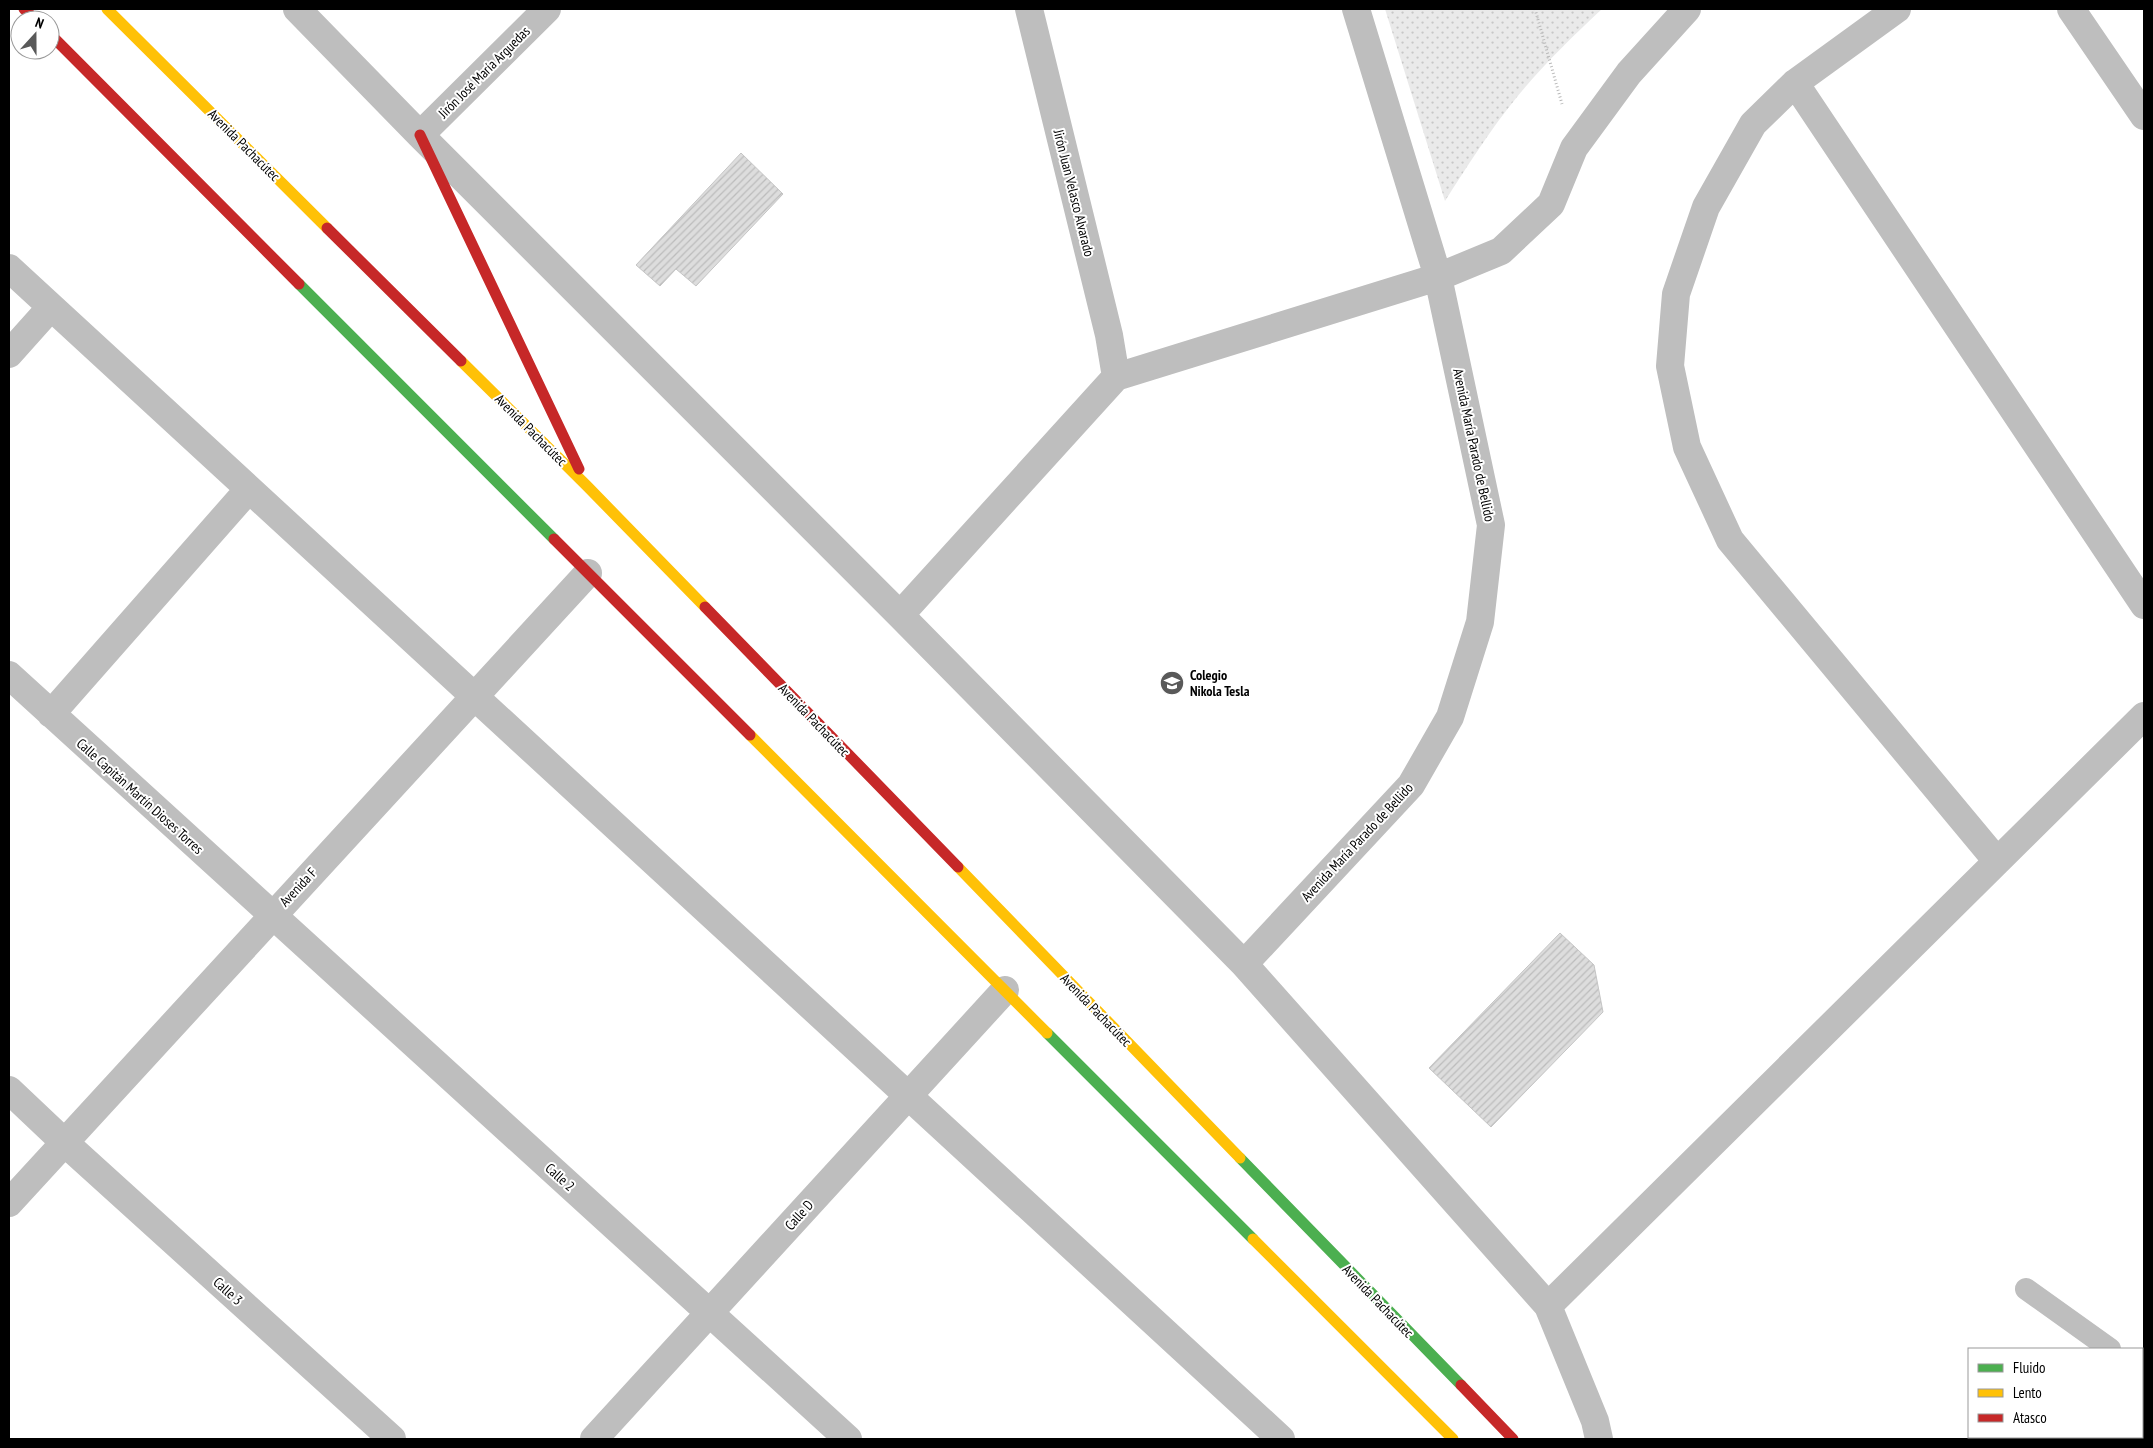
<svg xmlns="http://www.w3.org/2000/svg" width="2153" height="1448" font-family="'PT Sans Narrow',sans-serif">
<defs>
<pattern id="grass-dots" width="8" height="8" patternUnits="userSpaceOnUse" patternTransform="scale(1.25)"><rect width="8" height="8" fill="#eaeaea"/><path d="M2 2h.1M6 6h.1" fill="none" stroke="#c7c7c7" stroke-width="1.8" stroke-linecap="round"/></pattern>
<pattern id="building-hatch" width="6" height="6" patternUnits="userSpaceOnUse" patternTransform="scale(1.25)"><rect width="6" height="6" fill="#ddd"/><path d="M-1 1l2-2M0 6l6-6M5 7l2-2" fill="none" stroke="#bcbcbc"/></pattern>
</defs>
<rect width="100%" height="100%" fill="#fff"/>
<!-- grass -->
<path fill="url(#grass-dots)" d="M1385 9H1602C1572 37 1543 65 1517 97 1490 130 1468 165 1445 201Z"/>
<!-- building -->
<path fill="url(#building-hatch)" stroke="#c5c5c5" d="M741 153 783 194 696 286 676 269 660 286 636 265Z
M1560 933 1594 965 1603 1012 1491 1127 1429 1068Z"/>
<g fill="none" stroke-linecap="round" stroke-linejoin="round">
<!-- path -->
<path stroke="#b8b8b8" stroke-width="3" stroke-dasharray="1 2.5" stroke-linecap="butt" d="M1535 9 1562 104"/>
<!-- lane -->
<path stroke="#bebebe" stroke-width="22" d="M2026 1289 2110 1349
M2142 1373 2144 1374"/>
<!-- street -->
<path stroke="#bebebe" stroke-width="28" d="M297 9 420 135 900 615 1244 964 1548 1306 1595 1421 1599 1439
M1029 9 1109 335 1116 377
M1897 9 1795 83 1753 124 1706 207 1676 294 1670 366 1687 447 1730 540 1997 861
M2071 9 2144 116
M1795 83 2144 605
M420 135 547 9
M9 268 1281 1439
M9 354 51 307
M900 615 1116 377 1438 277 1501 251 1551 204 1574 148 1629 73 1687 9
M9 675 848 1439
M51 714 249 489
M1244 964 1411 785 1450 717 1480 622 1491 525 1438 277 1356 9
M9 1090 64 1142 392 1439
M9 1203 588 573
M1548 1306 2144 716
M594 1439 1005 990"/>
<!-- fast -->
<path stroke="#4caf50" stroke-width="11" d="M299 284 554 539
M1047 1033 1253 1239
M1240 1158 1461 1385"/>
<!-- slow -->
<path stroke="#ffc107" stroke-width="11" d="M107 9 327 228
M461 361 587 486 705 607
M750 735 1047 1033
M958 867 1240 1158
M1253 1239 1453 1439"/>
<!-- jam -->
<path stroke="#c62828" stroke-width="11" d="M24 9 36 20
M50 34 299 284
M420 135 579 469
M327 228 461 361
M554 539 750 735
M705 607 958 867
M1461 1385 1513 1439"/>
</g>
<!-- icons -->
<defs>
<g id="school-disc" transform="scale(1.25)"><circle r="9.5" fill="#595959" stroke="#fff"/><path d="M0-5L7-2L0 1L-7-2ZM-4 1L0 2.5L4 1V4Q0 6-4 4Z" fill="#fff"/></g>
</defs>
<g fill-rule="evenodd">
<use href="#school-disc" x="1172" y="683"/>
</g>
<g text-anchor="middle" stroke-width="4" stroke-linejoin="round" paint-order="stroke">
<!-- street labels -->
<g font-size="14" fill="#000" stroke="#fff">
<text transform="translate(484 72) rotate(-45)" y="5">Jirón José María Arguedas</text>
<text transform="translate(244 145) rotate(45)" y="5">Avenida Pachacútec</text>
<text transform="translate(1074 193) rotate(76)" y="5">Jirón Juan Velasco Alvarado</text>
<text transform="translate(531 430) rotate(45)" y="5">Avenida Pachacútec</text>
<text transform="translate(1474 445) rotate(78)" y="5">Avenida María Parado de Bellido</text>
<text transform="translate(814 720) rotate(46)" y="5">Avenida Pachacútec</text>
<text transform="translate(140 796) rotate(42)" y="5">Calle Capitán Martín Dioses Torres</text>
<text transform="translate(1357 842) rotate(-47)" y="5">Avenida María Parado de Bellido</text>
<text transform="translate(298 887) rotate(-47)" y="5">Avenida F</text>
<text transform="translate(1096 1010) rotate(46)" y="5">Avenida Pachacútec</text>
<text transform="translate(560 1177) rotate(42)" y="5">Calle 2</text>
<text transform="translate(799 1215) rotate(-48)" y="5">Calle D</text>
<text transform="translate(228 1291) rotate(42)" y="5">Calle 3</text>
<text transform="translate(1378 1301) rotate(46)" y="5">Avenida Pachacútec</text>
</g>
<!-- poi labels -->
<g font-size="14" font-weight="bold" fill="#000" stroke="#fff" text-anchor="start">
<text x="1190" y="680">Colegio<tspan x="1190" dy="16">Nikola Tesla</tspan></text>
</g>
</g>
<!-- border -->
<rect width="2153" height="1448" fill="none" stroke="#000000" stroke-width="20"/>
<!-- legend -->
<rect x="1968" y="1348" width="175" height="90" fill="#ffffff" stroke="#999999"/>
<rect x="1978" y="1364" width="25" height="8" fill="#4caf50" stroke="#999999"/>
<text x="2013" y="1373" font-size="15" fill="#000000">Fluido</text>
<rect x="1978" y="1389" width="25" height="8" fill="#ffc107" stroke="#999999"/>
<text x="2013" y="1398" font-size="15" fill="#000000">Lento</text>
<rect x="1978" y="1414" width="25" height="8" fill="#c62828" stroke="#999999"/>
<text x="2013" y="1423" font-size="15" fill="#000000">Atasco</text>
<!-- north arrow -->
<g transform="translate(35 35) rotate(21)"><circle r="24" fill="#ffffff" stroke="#999999"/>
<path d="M0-4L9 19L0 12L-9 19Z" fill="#595959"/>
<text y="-8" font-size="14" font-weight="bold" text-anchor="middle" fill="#000000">N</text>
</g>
</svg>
